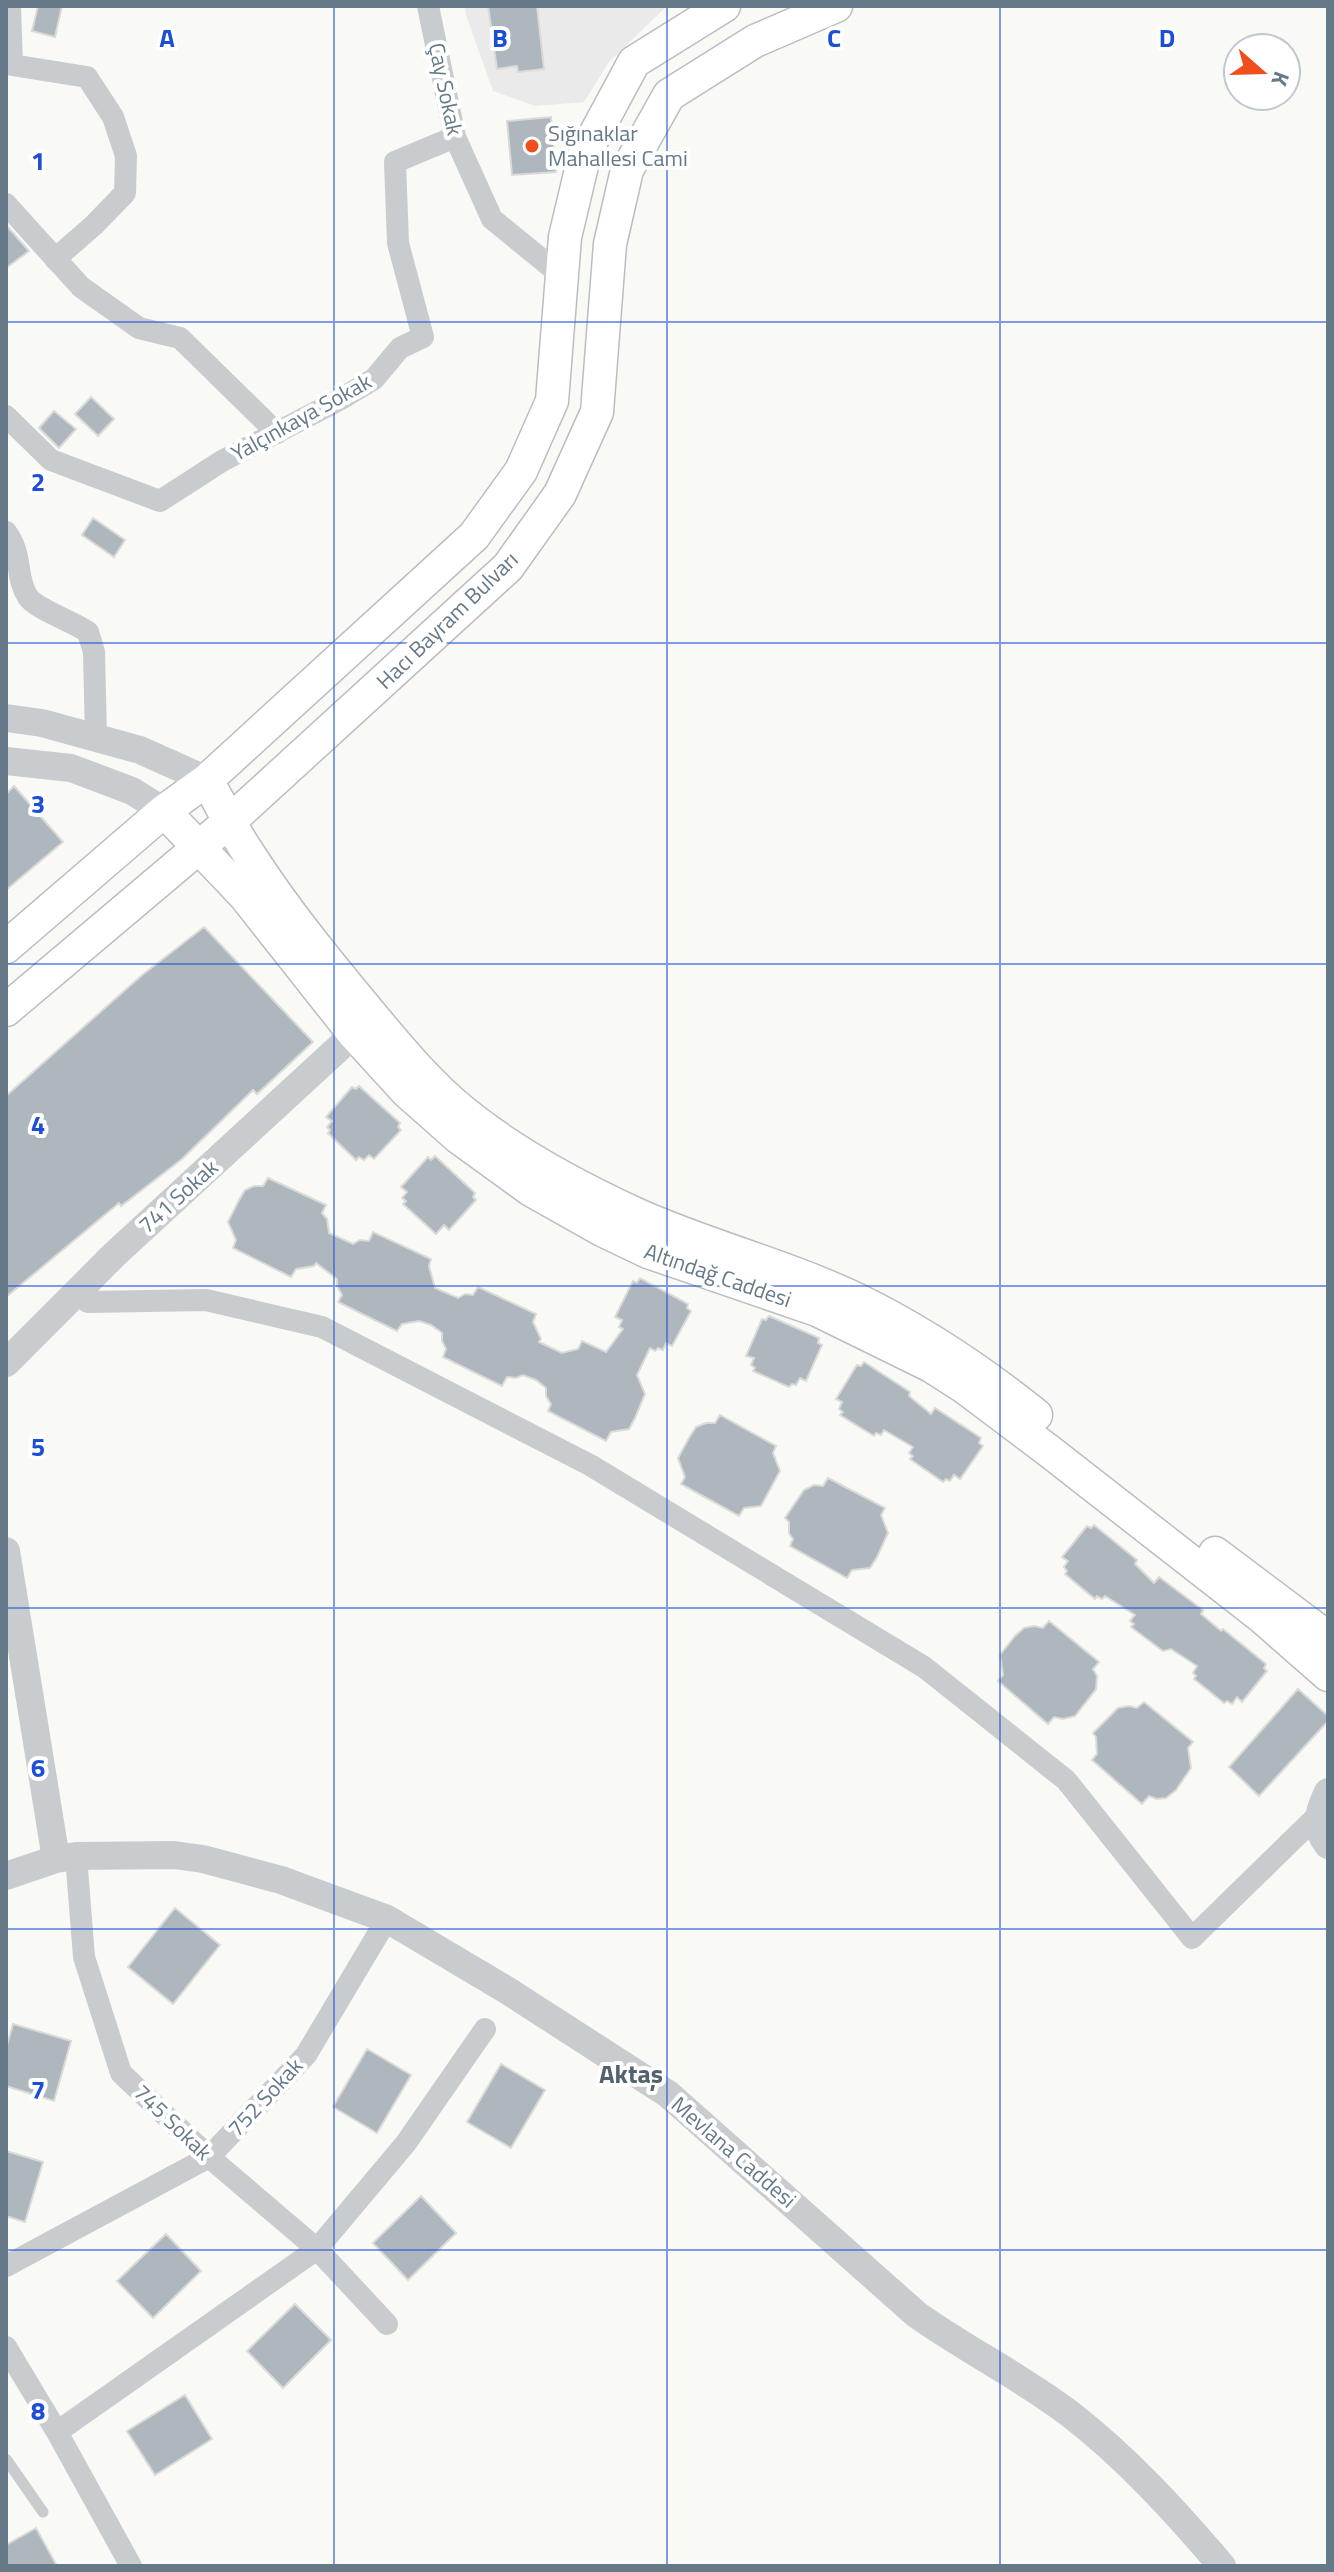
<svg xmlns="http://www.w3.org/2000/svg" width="1334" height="2572" font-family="'Titillium Web',sans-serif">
<rect width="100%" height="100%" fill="#f9f9f6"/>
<!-- built -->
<path fill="#e9eae9" d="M465 6H667L609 62 584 102 535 106 493 91 466 15Z"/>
<!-- building -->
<path fill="#aeb7bd" stroke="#dadad8" stroke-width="2" d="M38 6H62L55 37 32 31Z
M488 6H537L544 69 518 72 517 66 497 69Z
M551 117 556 172 512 175 507 121Z
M6 225 29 251 6 268Z
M91 397 114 419 98 436 75 414Z
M54 411 76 429 59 448 39 428Z
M93 518 125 540 114 557 82 535Z
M14 786 63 842 6 890V794Z
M204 927 313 1042 257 1094 253 1090 182 1159 121 1206 119 1203 6 1297V1096L141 976Z
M359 1086 400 1123 398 1127 401 1130 374 1159 369 1155 364 1160 359 1157 356 1160 328 1133 330 1130 327 1127 332 1121 326 1117 352 1087 356 1089Z
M435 1156 475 1193 473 1197 476 1200 449 1230 444 1225 436 1234 403 1204 406 1201 402 1198 407 1192 401 1187 428 1157 431 1160Z
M268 1178 326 1205 322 1213 327 1219 329 1233 353 1244 360 1240 369 1241 373 1232 431 1259 429 1266 435 1288 458 1298 465 1294 473 1295 478 1287 536 1314 533 1322 541 1339 539 1342 562 1353 578 1349 582 1341 606 1352 623 1329 619 1327 622 1320 615 1317 633 1281 637 1283 640 1278 688 1304 687 1308 691 1311 672 1346 666 1343 663 1350 658 1348 655 1351 650 1348 637 1375 645 1394 635 1418 629 1429 611 1432 606 1441 548 1411 551 1404 546 1396V1388L536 1380 523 1375 516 1378 507 1377 502 1386 443 1357 446 1349 442 1341V1333L431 1325 419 1321 402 1324 397 1331 338 1302 342 1295 337 1286V1279L316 1263 314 1266 296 1269 291 1277 233 1248 236 1240 228 1222 238 1202 245 1190 254 1186H263Z
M769 1316 819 1338 818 1343 822 1345 806 1381 800 1378 796 1385 792 1384 789 1387 753 1371 755 1368 751 1365 754 1358 746 1356 762 1319 766 1320Z
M864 1362 910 1392 909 1396 931 1414 935 1408 981 1438 979 1443 983 1446 960 1479 954 1475 950 1481 946 1479 943 1482 910 1459 913 1456 909 1453 913 1447 884 1430 881 1435 876 1433 874 1436 840 1415 843 1412 839 1409 842 1402 836 1399 857 1365 861 1366Z
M720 1415 776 1446 773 1453 780 1471 761 1506 744 1508 739 1516 681 1484 685 1477 678 1458 689 1438 696 1427 706 1423H715Z
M828 1478 885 1508 881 1515 888 1533 877 1557 870 1568 852 1570 847 1578 790 1546 793 1539 789 1533V1522L785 1518 804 1490 814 1485 823 1486Z
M1094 1525 1137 1560 1135 1564 1154 1583 1159 1577 1203 1610 1201 1614 1221 1631 1223 1629 1266 1664 1264 1668 1267 1671 1242 1702 1237 1697 1232 1704 1227 1701 1224 1703 1194 1679 1196 1676 1193 1673 1197 1666 1171 1649 1163 1651 1131 1627 1134 1624 1130 1621 1135 1615 1105 1596 1102 1599 1097 1596 1095 1599 1065 1574 1067 1571 1064 1567 1068 1561 1062 1557 1087 1526 1091 1528Z
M1049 1621 1099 1662 1093 1669 1097 1676 1096 1689 1075 1716 1063 1719 1054 1717 1048 1724 998 1681 1003 1675 1000 1655 1015 1636 1024 1628 1034 1626 1043 1628Z
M1298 1689 1328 1716V1721L1259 1796 1229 1767Z
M1144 1702 1193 1742 1188 1748 1191 1768 1176 1790 1166 1798 1157 1799 1149 1796 1142 1804 1092 1760 1097 1754 1096 1737 1093 1733 1118 1708 1129 1706 1137 1708Z
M175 1908 220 1945 173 2004 128 1967Z
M13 2024 71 2041 54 2101 6 2086V2049Z
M367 2049 411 2075 377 2133 333 2107Z
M501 2064 545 2090 511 2148 467 2122Z
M6 2151 43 2162 25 2222 6 2216Z
M421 2196 456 2233 408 2280 373 2243Z
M166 2234 201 2271 153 2318 117 2281Z
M295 2304 331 2340 283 2388 247 2351Z
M185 2395 212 2439 155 2475 127 2431Z
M36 2528 57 2566H6V2545Z"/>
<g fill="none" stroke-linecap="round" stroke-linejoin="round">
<!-- secondary casing -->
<g stroke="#b8bec2" stroke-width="35">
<path id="secondary" d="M207 780C221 805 233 831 249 854 286 912 330 965 374 1018 401 1050 428 1083 461 1110 513 1153 577 1187 638 1215 710 1247 787 1266 858 1300 923 1332 980 1370 1036 1415
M164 811 245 896 354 1034 407 1092 458 1137 531 1190 602 1230 648 1252 817 1310 931 1366 964 1387 1049 1451 1263 1618 1328 1675
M6 947 164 811 207 780 474 536 521 471 552 401 565 237 585 153 634 62 724 6
M6 1010 230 821 508 567 560 494 597 412 610 244 627 170 669 95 755 41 836 6
M1215 1553 1328 1638"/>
</g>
<!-- service -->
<path stroke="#c8cccf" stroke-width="11" d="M6 2459 43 2512"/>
<!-- minor -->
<path stroke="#c8cccf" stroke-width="22" d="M10 6 12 65 87 77 113 117 126 156 125 193 94 225 55 259
M428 6 455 137 492 219 562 276
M6 204 81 287 139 328 180 338 277 433
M6 416 51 460 160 501 222 461 339 400 374 379 400 348 423 337 398 243 395 162 455 137
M6 532C23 554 15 578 28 597 36 609 74 622 88 632L94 652 96 738
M88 1302 206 1300 322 1327 590 1465 924 1667 1066 1780 1192 1938 1319 1814
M76 1856 84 1957 121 2073 209 2157 317 2249 387 2324
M6 2266 209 2157 306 2055 387 1919
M6 2347 57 2432 131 2566
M57 2432 317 2249 406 2143 485 2029"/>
<!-- tertiary -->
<path stroke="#c8cccf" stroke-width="28" d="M6 718 42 723 140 750 207 780
M6 761 71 768 132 791 164 811
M6 1363 115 1254 354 1034
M6 1551 56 1859
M1328 1792C1318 1812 1314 1827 1328 1845
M6 1876 56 1859 76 1856 174 1855 203 1859 281 1880 387 1919 505 1989 668 2094 916 2314C966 2350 1022 2377 1070 2414 1128 2459 1175 2511 1222 2566"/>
<!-- secondary -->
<use href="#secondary" stroke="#fff" stroke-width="32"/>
</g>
<!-- grid -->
<path fill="none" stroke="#1d4ed8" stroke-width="2" stroke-opacity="0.55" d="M334 6V2566M667 6V2566M1000 6V2566M6 322H1328M6 643H1328M6 964H1328M6 1286H1328M6 1608H1328M6 1929H1328M6 2250H1328"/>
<!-- markers -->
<circle fill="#f14e1d" stroke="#fff" stroke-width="3" cx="532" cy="146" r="8"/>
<g text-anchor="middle" stroke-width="8" stroke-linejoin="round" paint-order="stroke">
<!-- street labels -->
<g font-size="22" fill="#657989" stroke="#fff">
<text transform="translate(446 89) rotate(78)" y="8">Çay Sokak</text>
<text transform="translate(301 417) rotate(-29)" y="8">Yalçınkaya Sokak</text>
<text transform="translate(447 620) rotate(-44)" y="8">Hacı Bayram Bulvarı</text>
<text transform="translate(178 1196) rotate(-42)" y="8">741 Sokak</text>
<text transform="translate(718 1275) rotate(19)" y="8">Altındağ Caddesi</text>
<text transform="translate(265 2097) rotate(-47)" y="8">752 Sokak</text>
<text transform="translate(173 2122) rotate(44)" y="8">745 Sokak</text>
<text transform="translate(734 2152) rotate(41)" y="8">Mevlana Caddesi</text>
</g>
<!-- poi labels -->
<g font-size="22" fill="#657989" stroke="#fff" text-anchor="start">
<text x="548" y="141">Sığınaklar<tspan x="548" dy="25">Mahallesi Cami</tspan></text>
</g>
<!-- quarter labels -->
<g font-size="26" font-weight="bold" fill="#54626e" stroke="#fff">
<text x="631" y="2083">Aktaş</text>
</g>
</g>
<g font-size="26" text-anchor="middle" font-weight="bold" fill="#1d4ed8" stroke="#fff" stroke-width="8" stroke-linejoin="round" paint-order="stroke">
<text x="167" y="47">A</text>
<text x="500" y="47">B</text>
<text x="834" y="47">C</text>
<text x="1167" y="47">D</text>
<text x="38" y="170">1</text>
<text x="38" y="491">2</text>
<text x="38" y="813">3</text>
<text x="38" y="1134">4</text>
<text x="38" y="1456">5</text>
<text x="38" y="1777">6</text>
<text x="38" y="2099">7</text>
<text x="38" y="2420">8</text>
</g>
<!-- border -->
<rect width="1334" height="2572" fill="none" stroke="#657989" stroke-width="16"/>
<!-- north arrow -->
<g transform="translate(1262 72) rotate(110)"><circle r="38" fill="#ffffff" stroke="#c1c9d0" stroke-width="2"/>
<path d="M0-6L14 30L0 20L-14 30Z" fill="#f14e1d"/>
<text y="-12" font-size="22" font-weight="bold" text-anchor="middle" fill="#657989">K</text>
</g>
</svg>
